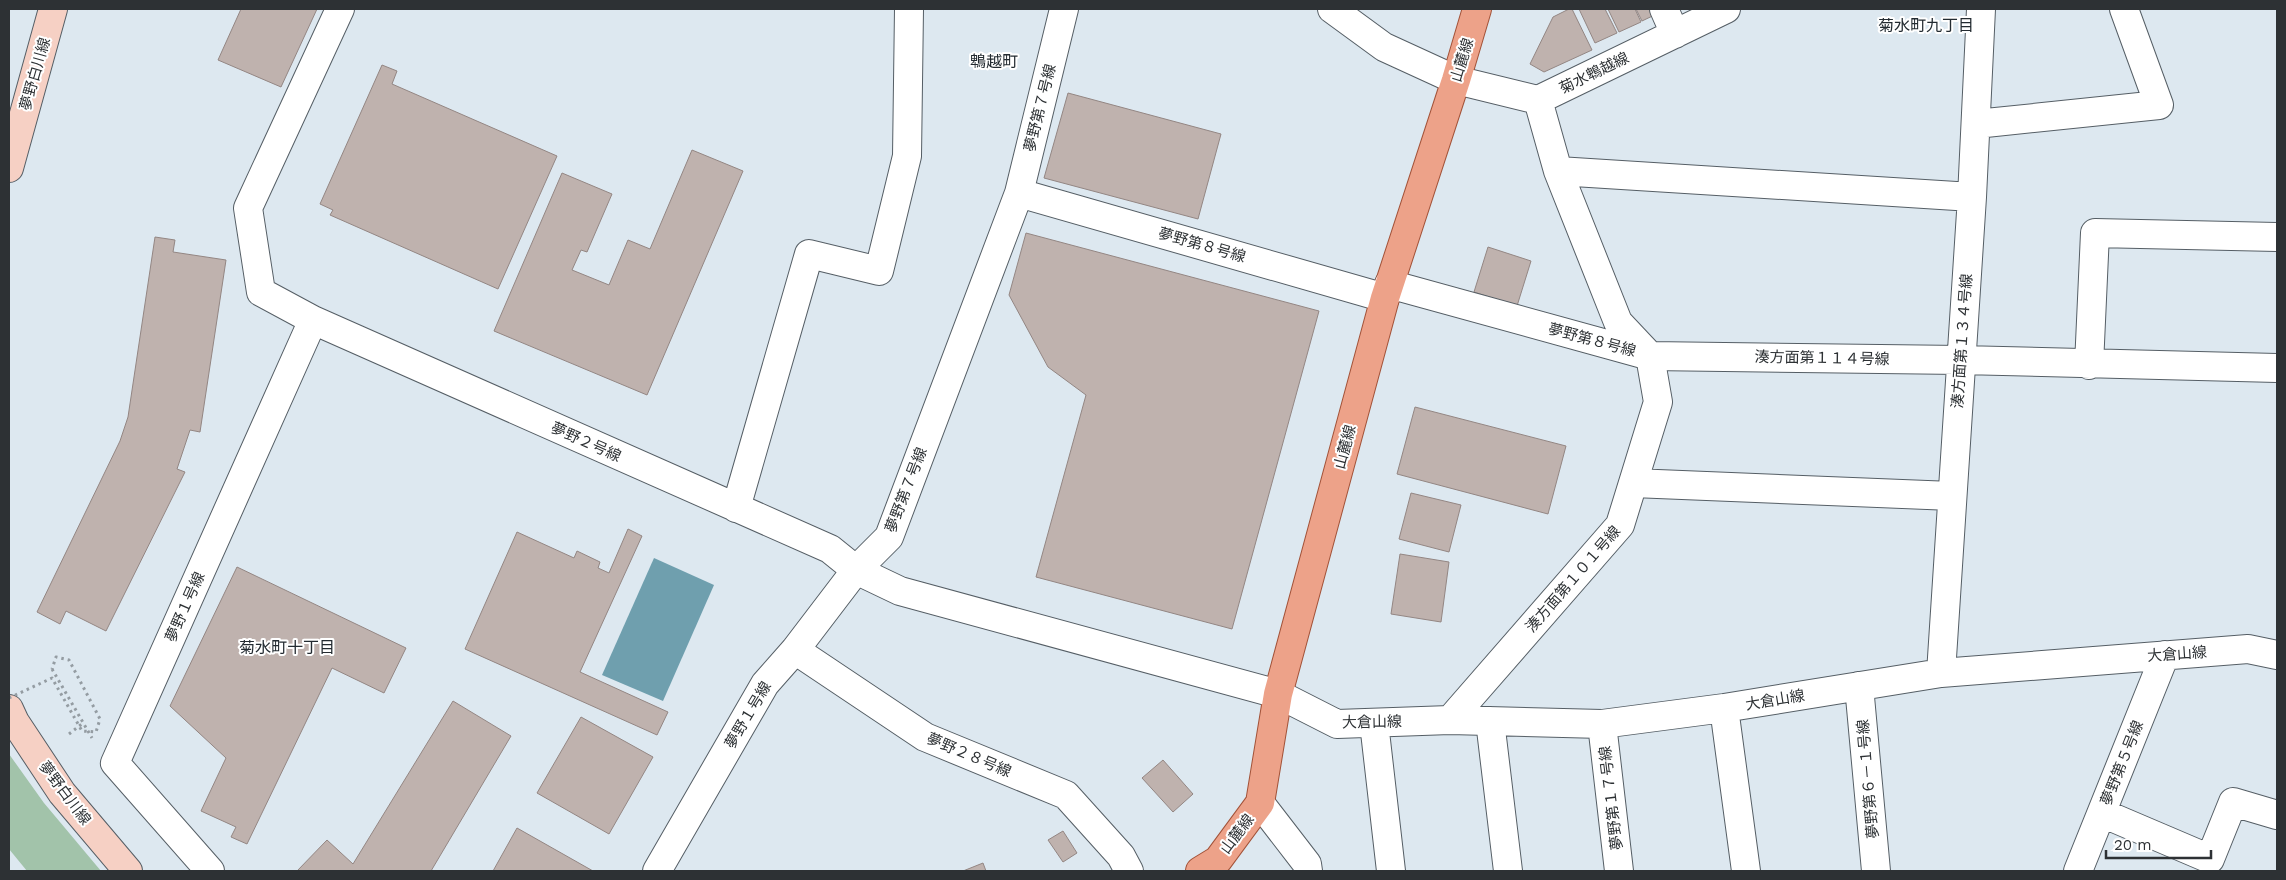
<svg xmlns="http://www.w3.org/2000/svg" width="2286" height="880" font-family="'Work Sans','Noto Sans JP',sans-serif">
<rect width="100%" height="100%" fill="#dde8f0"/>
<!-- green -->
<path fill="#a2c3aa" d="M9 754 44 803 101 871H27L9 849Z"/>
<!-- water -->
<path fill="#6f9fae" d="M654 558 714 585 663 701 602 675Z"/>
<!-- building -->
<path fill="#bfb2ae" stroke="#938683" d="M241 9H317L281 87 218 60Z
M1569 9H1572L1592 50 1544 72 1530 64 1553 17Z
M1579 9H1605L1617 33 1595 43Z
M1608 9H1635L1641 22 1619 32Z
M1636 9H1662L1663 11 1642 21Z
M382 65 397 71 392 84 557 156 498 289 330 215 333 210 320 204Z
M1068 93 1221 134 1198 219 1044 178Z
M692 150 743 171 647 395 494 331 562 173 612 194 587 252 581 250 572 270 609 285 628 240 650 249Z
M1026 233 1319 311 1232 629 1036 577 1086 395 1048 367 1009 295Z
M155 237 175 240 173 252 226 260 200 432 190 430 177 469 185 472 106 631 66 611 60 624 37 612 120 441 128 417Z
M1488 247 1531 261 1517 306 1474 292Z
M1415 407 1566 446 1548 514 1397 474Z
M1411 493 1461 505 1449 552 1399 539Z
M628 529 642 536 580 672 668 712 657 735 465 649 517 532 574 558 577 551 600 562 598 568 609 573Z
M1400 554 1449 562 1441 622 1391 614Z
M237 567 406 648 384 693 332 668 247 844 231 837 236 827 201 811 226 758 170 706Z
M453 701 511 736 431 871H297L327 840 353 864Z
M581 717 653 757 609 834 537 793Z
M1163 760 1193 794 1173 812 1142 778Z
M517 828 593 871H493Z
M1063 831 1077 853 1063 862 1048 840Z
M983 863 986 871H963Z"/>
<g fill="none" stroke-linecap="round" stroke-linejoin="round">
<!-- street casing -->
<g stroke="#555e65" stroke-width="30">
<path id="street" d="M340 9 248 208 261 292 313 320 830 549 856 570 900 591 1278 694 1337 724 1450 720 1602 724 1724 708 1941 673 2248 649 2277 655
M1332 9 1384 47 1456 80 1538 100 1726 9
M1664 9 1675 34
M1538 100 1558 171 1618 322 1650 356
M1976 124 2159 105 2124 9
M1558 171 1972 197
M1019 193 1385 298
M1389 284 1650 356 1961 360 2277 368
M2089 365 2095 233 2277 237
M1633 483 1952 496
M736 508 809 254 879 271 907 156 909 9
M795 650 925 737 1066 795 1121 856 1129 871
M1941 673 1972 197 1981 9
M1859 686 1876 871
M1724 708 1746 871
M1450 720 1620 525 1658 402 1650 356
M1490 721 1508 871
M1374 723 1391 871
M1602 724 1619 871
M1260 803 1307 864 1308 871
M2102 813 2210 859 2233 802 2277 815
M210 871 115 763 313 320
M657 871 765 684 795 650 856 570 889 537 1019 193 1064 9
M2078 871 2165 655"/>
</g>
<!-- secondary casing -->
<g stroke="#555e65" stroke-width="30">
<path id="secondary" d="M9 168 53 9
M9 709 15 722 62 793 128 871"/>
</g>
<!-- primary casing -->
<g stroke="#a25238" stroke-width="30">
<path id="primary" d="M1200 871 1218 860 1260 803 1278 694 1385 298 1456 80 1477 9"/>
</g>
<!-- path -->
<path stroke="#949ca2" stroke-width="3" stroke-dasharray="2.5 4" stroke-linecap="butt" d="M52 669 92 738
M69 734 83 723"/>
<!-- street -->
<use href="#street" stroke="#fff" stroke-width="28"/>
<!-- secondary -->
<use href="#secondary" stroke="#f6d0c4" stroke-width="28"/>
<!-- primary -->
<use href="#primary" stroke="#eda289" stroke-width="28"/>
<!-- path-bridge -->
<path stroke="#949ca2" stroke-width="3" stroke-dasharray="2.5 4" stroke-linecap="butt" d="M9 698 52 678 82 731 96 732 100 719 69 660 56 657 52 669"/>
</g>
<g text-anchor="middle" stroke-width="4" stroke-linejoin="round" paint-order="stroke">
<!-- street labels -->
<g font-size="15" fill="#2d3134" stroke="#fff">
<text transform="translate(1462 60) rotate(-73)" y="5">山麓線</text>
<text transform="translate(1594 73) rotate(-26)" y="5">菊水鵯越線</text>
<text transform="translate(35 74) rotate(-74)" y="5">夢野白川線</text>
<text transform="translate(1040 108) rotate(-76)" y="5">夢野第７号線</text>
<text transform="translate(1202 245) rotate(16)" y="5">夢野第８号線</text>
<text transform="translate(1592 340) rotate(15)" y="5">夢野第８号線</text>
<text transform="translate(1962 341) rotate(-86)" y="5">湊方面第１３４号線</text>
<text transform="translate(1822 358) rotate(1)" y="5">湊方面第１１４号線</text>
<text transform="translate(586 442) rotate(24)" y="5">夢野２号線</text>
<text transform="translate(1345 447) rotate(-75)" y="5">山麓線</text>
<text transform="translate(906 490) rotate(-69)" y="5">夢野第７号線</text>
<text transform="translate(1573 579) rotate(-49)" y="5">湊方面第１０１号線</text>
<text transform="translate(185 607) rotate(-66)" y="5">夢野１号線</text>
<text transform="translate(2177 654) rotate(-4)" y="5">大倉山線</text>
<text transform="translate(1775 700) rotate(-9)" y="5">大倉山線</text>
<text transform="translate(748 715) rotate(-59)" y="5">夢野１号線</text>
<text transform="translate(1372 722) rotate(-1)" y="5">大倉山線</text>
<text transform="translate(969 755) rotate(23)" y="5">夢野２８号線</text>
<text transform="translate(2122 763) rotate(-68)" y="5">夢野第５号線</text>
<text transform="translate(1868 779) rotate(-95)" y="5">夢野第６－１号線</text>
<text transform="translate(65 793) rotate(53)" y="5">夢野白川線</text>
<text transform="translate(1611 798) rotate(-97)" y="5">夢野第１７号線</text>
<text transform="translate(1237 834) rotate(-53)" y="5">山麓線</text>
</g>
<!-- neighbourhood labels -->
<g font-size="16" fill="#232b31" stroke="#fff">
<text x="1926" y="31">菊水町九丁目</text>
<text x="994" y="67">鵯越町</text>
<text x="287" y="653">菊水町十丁目</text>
</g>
</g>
<!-- border -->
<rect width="2286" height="880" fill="none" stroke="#2d3134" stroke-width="20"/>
<!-- scale -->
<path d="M2106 850v8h105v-8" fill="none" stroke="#2d3134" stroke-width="2.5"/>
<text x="2114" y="850" font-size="15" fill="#2d3134" stroke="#ffffff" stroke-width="4" paint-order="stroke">20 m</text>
</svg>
